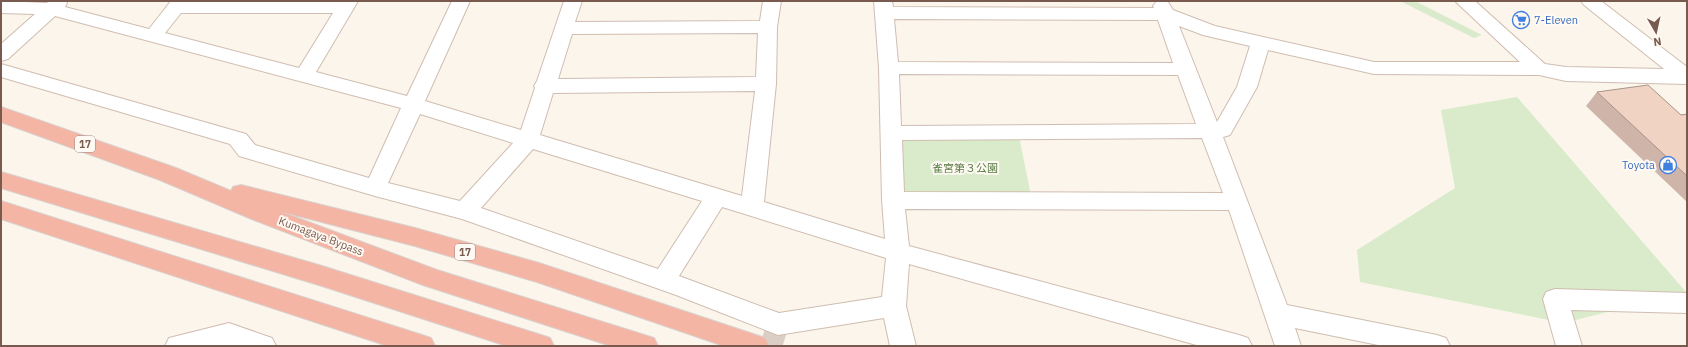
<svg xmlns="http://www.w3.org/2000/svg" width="1688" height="347" font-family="'IBM Plex Sans','Noto Sans JP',sans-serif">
<rect width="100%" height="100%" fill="#fcf5ec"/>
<!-- green -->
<path fill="#d9ebca" d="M1400 1H1415L1482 35 1474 38Z
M1517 97 1686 292 1564 323 1360 282 1357 250 1455 188 1441 110Z
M898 136H1019L1032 201H900Z"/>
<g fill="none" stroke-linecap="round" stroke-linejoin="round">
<!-- minor-tunnel -->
<path stroke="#dbcec4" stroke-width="22" stroke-dasharray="22 11" stroke-linecap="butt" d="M771 346 778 324"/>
<!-- minor casing -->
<g stroke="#cfbdb0" stroke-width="2">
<path id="minor" d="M1 1 47 3 49 1H66L67 3 65 7 149 29 171 1H358L316 72 407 96 452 1H470L425 101 521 130 535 88 534 86 537 81 564 1H582L575 22 760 21 763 1H781L777 27 776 84 764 202 885 239 882 200 879 68 874 1H892L893 7 1154 8 1153 6 1156 2H1168L1173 10 1215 26 1374 62H1520L1455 1H1475L1545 64 1566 67 1664 69 1584 5 1581 1H1601L1687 67V84L1566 81 1539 75 1374 74 1268 50 1257 87 1230 135 1223 137 1287 305 1437 335 1446 338 1450 346H1383L1295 328 1301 346H1275L1229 210 905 209 909 246 1239 335 1248 338 1252 346H1200L909 264 906 306 916 346H890L884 318 778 335 676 295 462 219 375 196 239 156 230 144 1 77V64L246 134 255 145 369 178 401 108 55 16 8 59 1 61V44L35 14 1 13ZM181 13H333L299 68 165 33ZM894 19 1158 20 1173 63 898 62ZM1179 26 1203 35 1250 46 1237 87 1217 122ZM758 33 756 77 558 79 572 34ZM899 74 1178 75 1196 124 901 126ZM755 91 742 196 540 135 553 93ZM420 114 513 143 460 201 388 183ZM1202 138 1223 193 904 192 902 140ZM533 149 702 201 658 269 481 208ZM722 207 886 258 882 297 779 313 679 276Z
M1555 289 1687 293V313L1571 310 1582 346H1556L1543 299 1546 292Z
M229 323 272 338 276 346H165L169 338Z"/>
</g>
<!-- highway casing -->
<g stroke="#d9d1cd" stroke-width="2">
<path id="highway" d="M1 107 176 168 231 191 233 187 241 185 415 228 539 263 765 338 769 346H724L537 282 415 246 279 211 437 270 654 338 658 346H611L423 285 254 220 160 180 1 122Z
M1 172 322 266 541 335 550 338 554 346H507L322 286 1 188Z
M1 201 422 335 431 338 435 346H388L1 219Z"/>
</g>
<!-- minor -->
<use href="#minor" fill="#fff" fill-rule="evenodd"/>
<!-- highway -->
<use href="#highway" fill="#f4b5a5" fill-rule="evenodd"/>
</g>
<!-- wall -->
<path fill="#cfb5a9" d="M1597 92 1681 115 1687 114V202L1586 106Z"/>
<!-- building -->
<path fill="#f1d3c4" stroke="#a99489" d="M1648 85 1681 115 1687 114V176L1597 92Z"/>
<!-- icons -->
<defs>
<g id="supermarket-ring" transform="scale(0.9)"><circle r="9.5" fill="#fff9f3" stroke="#3f7fe0" stroke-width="1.5"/><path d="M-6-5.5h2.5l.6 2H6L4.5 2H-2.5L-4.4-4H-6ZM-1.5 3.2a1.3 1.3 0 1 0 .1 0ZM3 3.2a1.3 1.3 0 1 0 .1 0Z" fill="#3f7fe0"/></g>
<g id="shop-ring" transform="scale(0.9)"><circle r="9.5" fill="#fff9f3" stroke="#3f7fe0" stroke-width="1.5"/><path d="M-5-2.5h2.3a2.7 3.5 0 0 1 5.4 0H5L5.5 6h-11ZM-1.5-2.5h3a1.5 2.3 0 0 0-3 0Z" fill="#3f7fe0"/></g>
</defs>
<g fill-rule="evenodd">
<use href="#supermarket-ring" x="1521" y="20"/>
<use href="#shop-ring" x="1668" y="165"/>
</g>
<g text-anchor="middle" stroke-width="4" stroke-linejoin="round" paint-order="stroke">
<!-- shield labels -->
<g fill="#fff9f3" stroke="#a08a80" stroke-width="1">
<rect x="75" y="136" width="20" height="16" rx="3"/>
<rect x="455" y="244" width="20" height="16" rx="3"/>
</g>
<g font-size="10" font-weight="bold" fill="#785b4e">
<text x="85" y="148">17</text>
<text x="465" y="256">17</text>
</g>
<!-- shop labels -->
<g font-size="11" fill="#366cbe" stroke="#fff9f3" text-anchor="start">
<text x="1534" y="24">7-Eleven</text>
<text x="1655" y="169" text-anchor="end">Toyota</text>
</g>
<!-- park labels -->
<g font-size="11" fill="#5a7d46" stroke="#fff9f3">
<text x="965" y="172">雀宮第３公園</text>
</g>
<!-- street labels -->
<g font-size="11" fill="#785b4e" stroke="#fff9f3">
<text transform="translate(321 236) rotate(21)" y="4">Kumagaya Bypass</text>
</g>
</g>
<!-- border -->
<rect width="1688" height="347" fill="none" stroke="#785b4e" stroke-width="4"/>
<!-- north arrow -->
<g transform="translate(1656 32) rotate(171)" stroke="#fff9f3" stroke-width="3" paint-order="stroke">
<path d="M0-3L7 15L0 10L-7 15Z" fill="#785b4e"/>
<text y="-6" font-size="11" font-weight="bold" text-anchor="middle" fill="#785b4e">N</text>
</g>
</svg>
